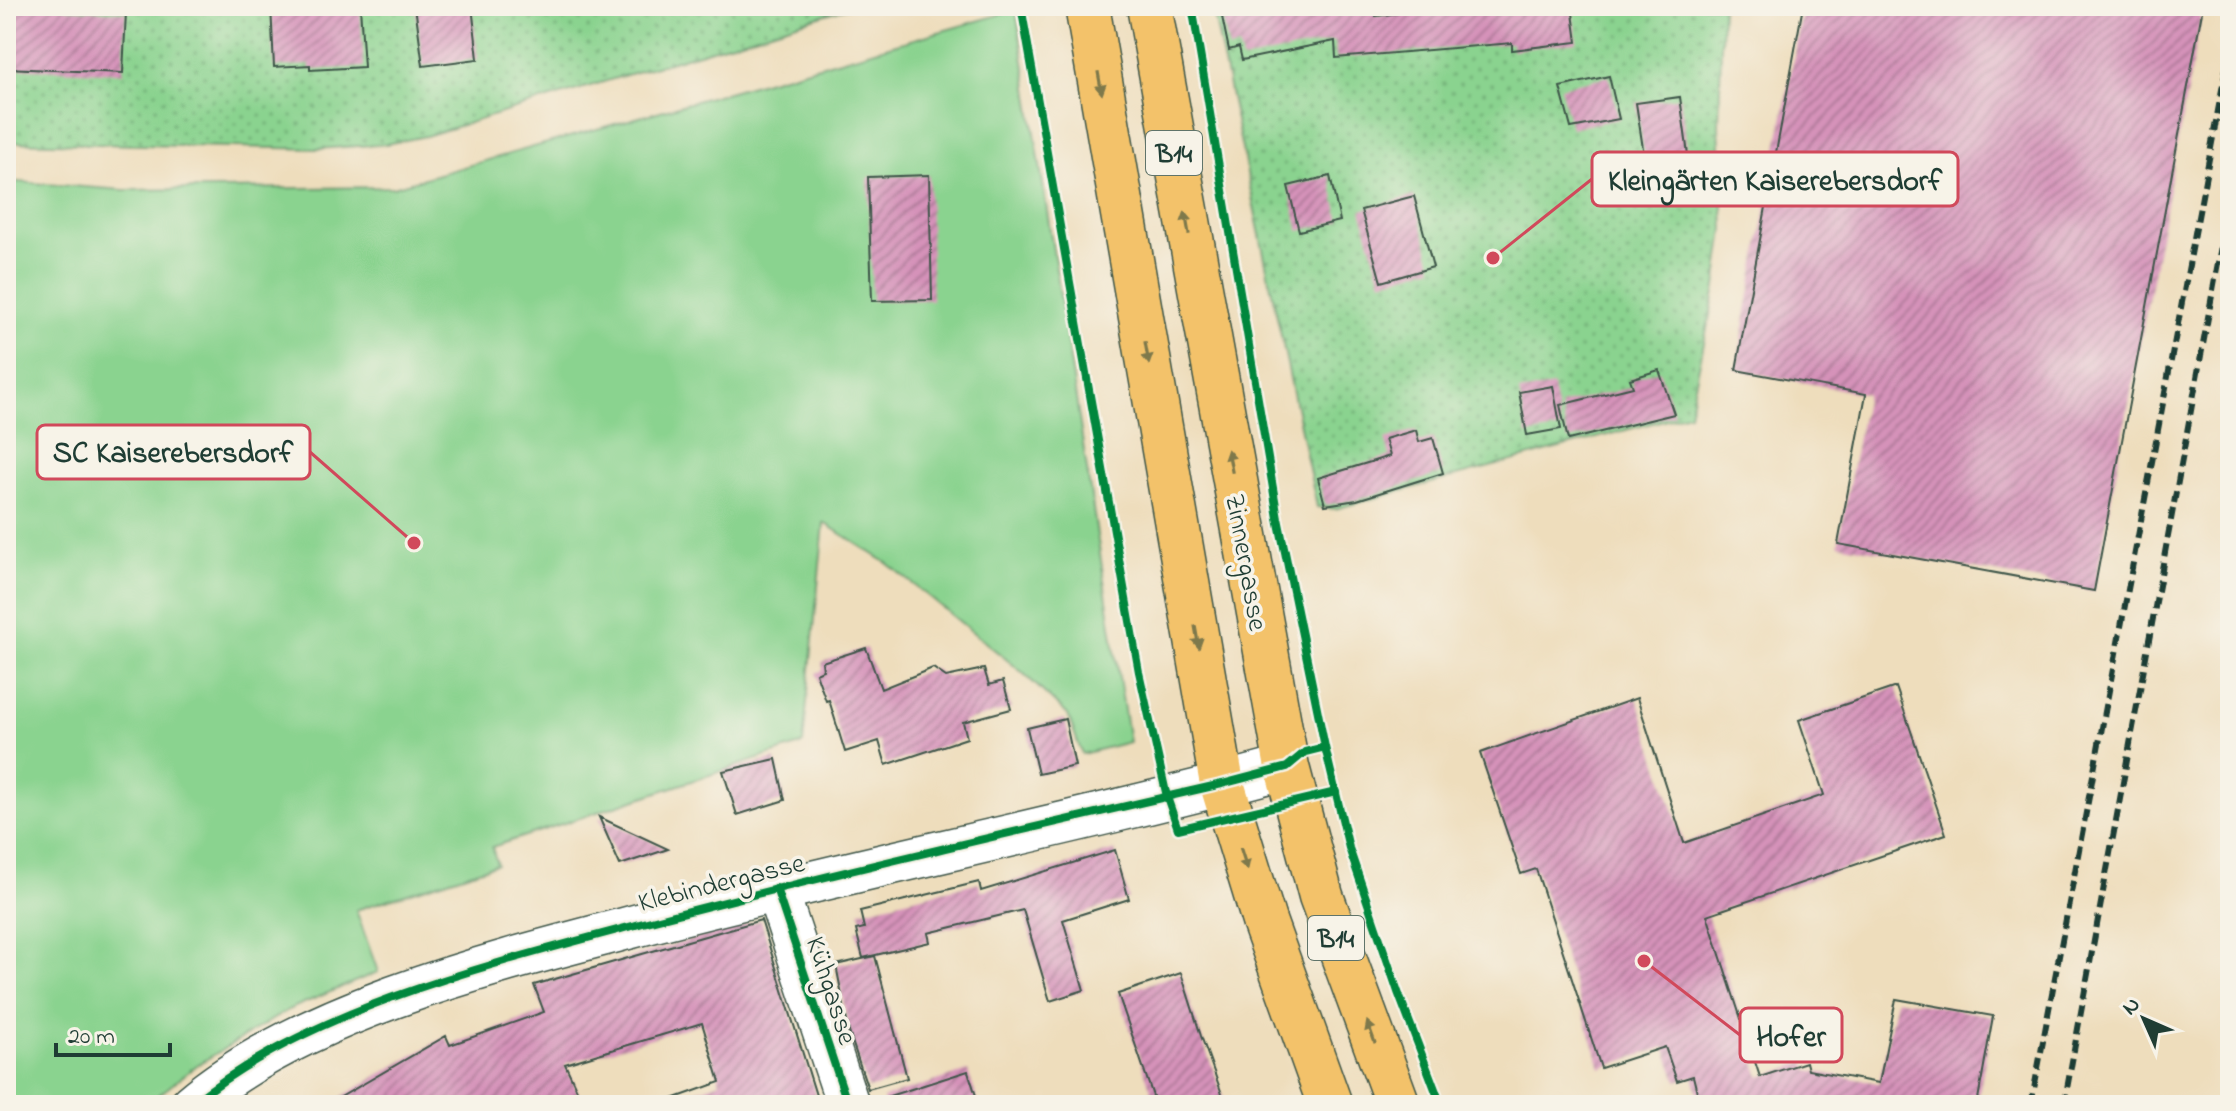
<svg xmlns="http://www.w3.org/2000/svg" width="2236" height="1111" font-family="'Indie Flower',sans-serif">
<defs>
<pattern id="garden-dots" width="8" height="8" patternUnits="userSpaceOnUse" patternTransform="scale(2)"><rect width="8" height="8" fill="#8ad38f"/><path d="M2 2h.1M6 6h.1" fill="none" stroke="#70ac76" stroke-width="1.8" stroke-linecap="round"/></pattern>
<pattern id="building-hatch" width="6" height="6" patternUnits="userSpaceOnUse" patternTransform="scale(2)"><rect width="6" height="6" fill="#d592b9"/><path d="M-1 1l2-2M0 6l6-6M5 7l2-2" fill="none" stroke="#ac7897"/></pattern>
</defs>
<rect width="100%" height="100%" fill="#f7f3e8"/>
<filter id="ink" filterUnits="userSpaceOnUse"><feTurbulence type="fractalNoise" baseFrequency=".0125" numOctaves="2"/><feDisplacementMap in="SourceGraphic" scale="16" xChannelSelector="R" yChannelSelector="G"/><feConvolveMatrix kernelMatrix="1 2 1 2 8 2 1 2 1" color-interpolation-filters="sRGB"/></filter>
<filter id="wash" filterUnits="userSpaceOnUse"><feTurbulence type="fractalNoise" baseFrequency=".006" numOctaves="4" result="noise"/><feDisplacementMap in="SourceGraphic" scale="32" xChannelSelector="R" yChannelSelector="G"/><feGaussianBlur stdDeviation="1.8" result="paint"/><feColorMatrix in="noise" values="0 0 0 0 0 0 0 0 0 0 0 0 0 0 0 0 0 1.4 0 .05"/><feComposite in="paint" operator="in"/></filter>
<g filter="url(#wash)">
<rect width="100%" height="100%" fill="#eeddbc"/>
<!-- green -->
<path fill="#8ad38f" stroke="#548862" stroke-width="2" d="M1016 10 1129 742 1082 754 1068 715 1022 672 887 563 824 523 803 744 492 847 497 864 356 910 378 972 290 1009 197 1065 146 1105H6V181L124 190 393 187Z"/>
<!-- garden -->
<path fill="url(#garden-dots)" stroke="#548862" stroke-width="2" d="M6 6H853L426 136 386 144 317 149 6 142Z
M1212 6H1722L1719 125 1724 230 1716 287 1689 413 1335 509 1317 507Z"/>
<g id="blocks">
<!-- building -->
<path fill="url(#building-hatch)" d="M6 6H65V9L126 12 123 73 6 68Z
M271 6H360L364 67 310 70V65L274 67Z
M415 6H472L478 59 423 66Z
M1231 6H1375L1376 16 1457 6H1572L1577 42 1512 50V43L1336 58 1335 41 1242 60 1239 47 1229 50 1221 12 1232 10Z
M1803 6H2203L2094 591 1838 544 1866 394 1736 370Z
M1609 76 1619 119 1571 128 1560 87Z
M1680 97 1689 162 1646 168 1636 103Z
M929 175 932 300 872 301 868 177Z
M1330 176 1340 221 1299 231 1288 186Z
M1414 196 1433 267 1381 282 1361 210Z
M1659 370 1674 414 1568 440 1560 405 1633 387 1630 379Z
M1553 386 1561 429 1527 435 1519 392Z
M1416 430 1419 442 1433 438 1443 473 1357 500 1325 505 1318 478 1390 456 1385 439Z
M866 648 881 689 933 668 946 677 984 669 989 685 1003 681 1011 709 963 722 967 738 886 765 879 741 845 752 829 700 826 701 816 673 823 670 822 662Z
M1896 687 1946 834 1707 915 1760 1077 1806 1062 1808 1070 1879 1083 1896 999 1993 1016 1977 1105H1693L1692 1098 1698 1096 1693 1076 1677 1081 1665 1047 1601 1068 1536 869 1521 874 1480 753 1637 698 1684 843 1824 795 1799 720Z
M1065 719 1075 766 1038 774 1027 728Z
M776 759 785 800 737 815 723 771Z
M599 817 668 849 620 865Z
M1115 850 1129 899 1063 920 1084 990 1050 1001 1023 910 928 933 930 942 863 958 856 930 864 928 860 911 979 882 981 891Z
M761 920 819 1105H668L667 1101 720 1082 702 1023 565 1064 584 1105H327L446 1036 450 1045 544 1012 534 985Z
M875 956 907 1078 868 1089 849 1032 836 965Z
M1181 973 1201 1036 1226 1105H1156L1118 994Z
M968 1071 979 1105H884L883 1098Z"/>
</g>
</g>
<g filter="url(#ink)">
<use href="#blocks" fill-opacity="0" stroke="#3e5548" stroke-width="2"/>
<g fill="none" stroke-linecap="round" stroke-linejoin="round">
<!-- minor casing -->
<g stroke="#3e5548" stroke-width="45">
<path id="minor" d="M776 888 848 1105
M191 1105C302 1012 486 965 624 929 844 870 1067 827 1287 767"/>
</g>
<!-- major casing -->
<g stroke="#3e5548" stroke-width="47">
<path id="major" d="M1087 6 1222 784 1264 921 1330 1105
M1149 6 1287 767 1321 896 1398 1105"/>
</g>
<!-- minor -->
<use href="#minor" stroke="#fff" stroke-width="42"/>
<!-- major -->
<use href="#major" stroke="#f3c26a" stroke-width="44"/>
<!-- rail -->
<path stroke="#1f3d34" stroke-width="6" stroke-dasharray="12 6" stroke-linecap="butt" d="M2031 1105 2230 47
M2064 1105 2230 197"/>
<!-- cycleway casing -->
<g stroke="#f7f3e8" stroke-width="13">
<path id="cycleway" d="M1021 6 1139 672 1167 797 1178 829 1336 792
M1192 6 1278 518 1325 747 1349 848 1398 992 1441 1105
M776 888 848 1105
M191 1105C307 1008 502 961 647 922 838 872 1030 828 1222 784L1287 767 1305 752 1325 747"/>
</g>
<!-- cycleway -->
<use href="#cycleway" stroke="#00873e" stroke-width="8"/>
</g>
<!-- one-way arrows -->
<defs><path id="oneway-solid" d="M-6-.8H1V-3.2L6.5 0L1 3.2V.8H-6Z" transform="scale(2)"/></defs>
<g fill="#7e794c">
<use href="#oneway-solid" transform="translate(1100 83) rotate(80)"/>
<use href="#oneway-solid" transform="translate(1187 223) rotate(-100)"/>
<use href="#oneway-solid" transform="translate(1147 353) rotate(80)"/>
<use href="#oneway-solid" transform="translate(1230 461) rotate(-101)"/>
<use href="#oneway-solid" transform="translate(1197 637) rotate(80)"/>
<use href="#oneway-solid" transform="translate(1244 859) rotate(72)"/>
<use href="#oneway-solid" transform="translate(1371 1032) rotate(-110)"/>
</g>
</g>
<g text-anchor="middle" stroke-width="7" stroke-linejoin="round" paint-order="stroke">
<!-- shield labels -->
<g fill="#f7f3e8" stroke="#60746a" stroke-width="2">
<rect x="1146" y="131" width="56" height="44" rx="6"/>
<rect x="1308" y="916" width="56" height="44" rx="6"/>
</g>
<g font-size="26" font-weight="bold" fill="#1f3d34">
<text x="1174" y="162">B14</text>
<text x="1336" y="947">B14</text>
</g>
<!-- street labels -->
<g font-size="28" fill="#1f3d34" stroke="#f7f3e8">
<text transform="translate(1248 562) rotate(80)" y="10">Zinnergasse</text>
<text transform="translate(721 881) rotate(-14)" y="10">Klebindergasse</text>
<text transform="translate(833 990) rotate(72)" y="10">Kühgasse</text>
</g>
</g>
<!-- callouts -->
<path fill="none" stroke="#d1495b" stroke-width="3" d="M1493 258L1592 179M414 543L310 452M1644 961L1740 1035"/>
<g fill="#d1495b" stroke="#f7f3e8" stroke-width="3">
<circle cx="1493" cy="258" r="8"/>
<circle cx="414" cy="543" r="8"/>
<circle cx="1644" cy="961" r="8"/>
</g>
<g fill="#f7f3e8" stroke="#d1495b" stroke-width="3">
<rect x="1592" y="152" width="366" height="54" rx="8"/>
<rect x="37" y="425" width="273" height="54" rx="8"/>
<rect x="1740" y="1008" width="102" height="54" rx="8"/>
</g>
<g font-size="30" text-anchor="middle" font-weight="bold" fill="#1f3d34">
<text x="1775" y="190">Kleingärten Kaiserebersdorf</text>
<text x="173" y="462">SC Kaiserebersdorf</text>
<text x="1791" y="1046">Hofer</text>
</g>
<!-- margin -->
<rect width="2236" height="1111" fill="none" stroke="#f7f3e8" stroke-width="32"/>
<!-- north arrow -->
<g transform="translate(2144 1019) rotate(315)" stroke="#f7f3e8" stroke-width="6" paint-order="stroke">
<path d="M0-6L14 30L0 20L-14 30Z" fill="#1f3d34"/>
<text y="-12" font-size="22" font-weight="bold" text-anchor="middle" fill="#1f3d34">N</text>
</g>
<!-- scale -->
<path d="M56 1043v12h114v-12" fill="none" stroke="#1f3d34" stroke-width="4"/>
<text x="68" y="1043" font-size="24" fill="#1f3d34" stroke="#f7f3e8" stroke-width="6" paint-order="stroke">20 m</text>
</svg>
